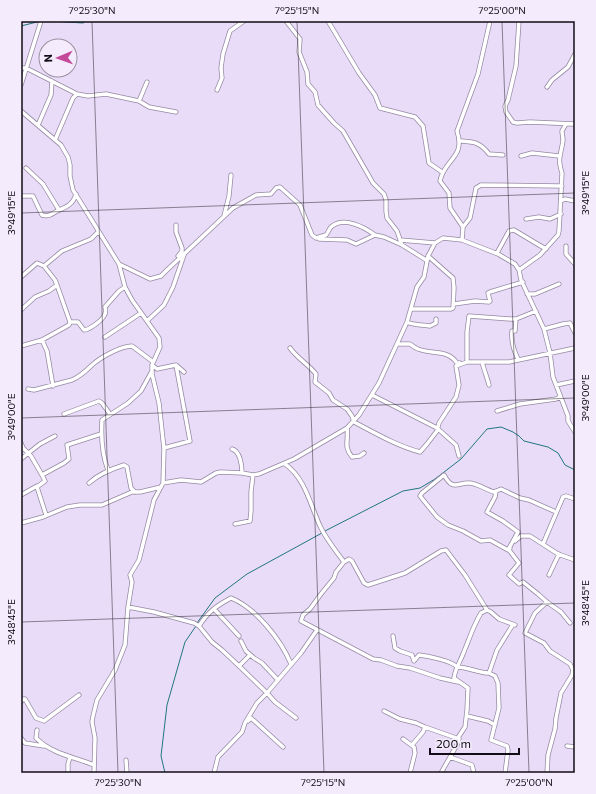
<svg xmlns="http://www.w3.org/2000/svg" width="596" height="794" font-family="Commissioner,sans-serif">
<rect width="100%" height="100%" fill="#e9dcf8"/>
<g fill="none" stroke-linecap="round" stroke-linejoin="round">
<!-- stream -->
<path stroke="#21767f" stroke-width="1" d="M52 21 83 23 86 21
M21 26 37 22
M325 531 403 491 420 488 435 479 461 459 487 429 501 427 513 432 519 436 524 441 548 447 558 453 565 465 575 470
M197 623 215 598 247 574 322 533
M165 773 161 756 167 705 185 642 196 626"/>
<!-- minor casing -->
<g stroke="#9589a2" stroke-width="5">
<path id="minor" d="M286 21 300 39 299 52 307 72 308 84 315 92 318 105 334 123 343 131 373 183 384 194 386 200V211L387 218 397 231 402 245 426 260
M328 21 359 73 375 95 380 108 415 117 423 126 429 163 442 172
M519 21 516 66 508 100 505 106 506 112 513 122 517 123 530 122 575 124
M21 68H26L77 94
M21 85 41 21
M547 87 552 80 568 67 575 54
M217 90 222 78 221 68 223 54 230 31 244 21
M139 101 147 82
M21 111 61 145 68 157 70 165V176L73 190 119 264 125 287 132 300 159 338 160 347 152 365V374L159 403 164 449 163 483 154 500 139 560 130 575 132 582 128 607 125 645 115 670 97 700 93 716 92 722 95 738 94 773
M38 125 51 95 52 81
M55 140 73 98 77 94 88 96 106 94 139 101 149 107 176 112
M460 141C474 142 480 142 489 154L503 155
M521 156 532 153 559 156
M26 168 43 184 59 210
M21 196H33L42 215C49 217 52 214 57 211 66 207 73 205 76 194
M561 201 565 199 575 201
M224 216 229 196 231 175
M526 219 539 217 550 219 561 214
M176 225V232L182 248V251L178 256
M463 227 470 218 476 188 481 185 562 186
M319 239 347 240 356 244 375 235 384 237 402 245
M400 240 435 243
M462 240 463 227 450 208 449 193 440 181C444 159 466 158 457 131L478 74 490 21
M566 246V254L575 264
M497 253 509 231 514 230 539 245 546 249
M119 264 150 279 161 276 168 269
M167 270 233 208 256 195 271 194 276 188 280 187 300 205 312 235 316 238 326 235C328 233 329 229 331 227 344 216 364 227 375 235
M519 270 540 255 558 235 559 231 562 173C557 157 561 156 563 140 563 137 562 134 562 131L566 124
M21 277 37 263 44 266
M527 294H535L559 284
M454 304 475 301 489 302 490 301 488 293 490 292 523 282
M411 309H451L453 308 454 288 453 278 428 256
M21 310 35 297 49 291 57 285
M516 319 515 331H512C511 341 514 351 518 359
M147 321 164 305 173 287 184 255
M70 322H78L84 330C89 330 103 320 105 314 106 311 106 310 105 307L119 291 125 287
M407 322C415 326 422 324 430 326L436 323V319
M544 329 563 324 570 323 575 333
M105 337 141 313
M42 340 47 351 53 386
M398 344H410C413 346 415 348 418 349 433 355 447 349 457 363H460
M21 346 42 340 69 325 70 322 57 285 55 280 44 266 62 251 91 239 98 232
M290 348C297 358 308 364 316 374L315 382 329 393 333 400 347 409 352 416 354 422C375 433 397 446 420 452L427 444 437 431 439 423 456 397 459 385 456 366 467 362
M466 362H509L575 348
M467 362V332L469 316 510 319H516L536 311
M482 362C484 370 487 377 489 385
M152 365 157 369 176 365 184 372
M556 385 575 381
M28 389 34 390 72 380C79 377 86 371 92 365 101 357 121 346 132 346L152 361
M372 395 437 428 456 445 459 456
M497 411 520 404 556 399 560 397
M64 414 99 401 102 403 110 414
M347 428C349 441 343 446 352 457L360 456 364 453
M21 443 23 448 31 456 42 475
M164 448 190 441 176 365
M232 449C240 451 242 465 242 473
M21 459 40 444 55 436
M285 464C305 478 310 504 320 526 326 539 336 551 344 562L349 559 352 561 364 583 368 585 405 573 441 551 446 550 465 575 487 610
M108 470C102 455 101 437 102 420L128 403 141 391 152 371
M89 483C99 474 111 469 124 465L127 467 131 488 135 492
M163 483 181 480 201 482 216 473 221 472 242 473 253 475 259 474 294 459 347 428 359 415 379 383 407 322 417 287 424 277 428 256 435 243 443 238 462 240 498 254 515 264 519 270 521 280 544 329 550 353 553 377 568 416V421L575 432
M496 491 495 497 487 512 503 521 518 532 508 550 490 540 481 541 463 531 448 525 437 517 420 496 422 493 444 475C453 491 456 483 469 483 477 483 486 490 494 492L501 489 520 498 529 500 556 512
M21 495 37 486
M46 515 37 487 45 481 42 475 64 463 69 459 67 445 101 434
M21 523 43 517 67 507 80 505H102L132 492H140L161 487
M235 524 250 521 251 511V492L253 475
M515 541 521 536H530L558 554 575 560
M543 544 563 497 566 496 575 499
M510 548 509 550 519 563 509 575 519 584 523 582 538 594 547 602 561 612 570 623
M344 562 336 572 334 578 321 594 310 609 303 615 301 621 373 659 381 660 397 666 410 668 440 678 458 682
M549 575 559 554
M547 602 535 613 525 633 544 643 550 651 570 664 573 670 572 675 561 693 556 718 555 729 548 755 547 773
M128 607 154 612 194 623 199 626 212 642 222 650 239 666
M214 609 239 636
M199 626C208 612 216 606 231 598 256 608 281 640 291 664
M393 636 395 648 400 651 412 655 414 661 419 655C428 656 452 661 457 667 468 667 478 673 489 673L497 650 512 626
M241 641 246 651 254 658 262 663 278 680 301 653 317 630
M489 673 495 676 498 683 499 708 491 740 507 746 508 750 505 773
M278 680 267 693 275 702 296 718
M21 702 23 699H25L36 718 44 721 79 695
M384 711 400 719 416 723 425 727 423 732 412 745
M467 716 488 721 495 725
M248 721 251 718 283 747
M425 727 459 739
M37 730 36 738C52 754 74 757 94 765
M21 738 25 743 44 746
M403 739 414 747 415 753 410 773
M567 746 575 747
M450 757 472 765 474 773
M126 760 127 773
M68 773V764L70 757
M214 773 218 757 242 732 245 723 257 703 267 693 239 666 250 655
M441 773 458 743 459 736 465 727 467 710 468 688 454 678C455 669 460 662 463 654 469 640 473 626 481 613L487 610 491 612 499 619 515 625"/>
</g>
<!-- minor -->
<use href="#minor" stroke="#fff" stroke-width="3.5"/>
</g>
<!-- ticks -->
<path fill="none" stroke="#110c15" stroke-width="1" stroke-opacity="0.45" d="M92 21 118 773M297 21 324 773M502 21 529 773M21 213 575 193M21 418 575 398M21 622 575 603"/>
<!-- border -->
<rect width="596" height="794" fill="none" stroke="#f4ecfc" stroke-width="44"/>
<!-- north arrow -->
<g transform="translate(58 58) rotate(268)"><circle r="19" fill="#f4ecfc" stroke="#9992a0"/>
<path d="M0-3L7 15L0 10L-7 15Z" fill="#c44999"/>
<text y="-6" font-size="11" font-weight="bold" text-anchor="middle" fill="#110c15">N</text>
</g>
<!-- scale -->
<path d="M430 748v6h89v-6" fill="none" stroke="#110c15" stroke-width="2"/>
<text x="436" y="748" font-size="12" fill="#110c15" stroke="#f4ecfc" stroke-width="3" paint-order="stroke">200 m</text>
<rect x="22" y="22" width="552" height="750" fill="none" stroke="#110c15" stroke-width="1.5"/>
<g font-size="10" text-anchor="middle" fill="#110c15">
<text x="92" y="14">7°25'30"N</text>
<text x="297" y="14">7°25'15"N</text>
<text x="502" y="14">7°25'00"N</text>
<text transform="translate(585 193) rotate(-90)" y="4">3°49'15"E</text>
<text transform="translate(11 213) rotate(-90)" y="4">3°49'15"E</text>
<text transform="translate(585 398) rotate(-90)" y="4">3°49'00"E</text>
<text transform="translate(11 417) rotate(-90)" y="4">3°49'00"E</text>
<text transform="translate(585 603) rotate(-90)" y="4">3°48'45"E</text>
<text transform="translate(11 622) rotate(-90)" y="4">3°48'45"E</text>
<text x="118" y="786">7°25'30"N</text>
<text x="323" y="786">7°25'15"N</text>
<text x="529" y="786">7°25'00"N</text>
</g>
</svg>
